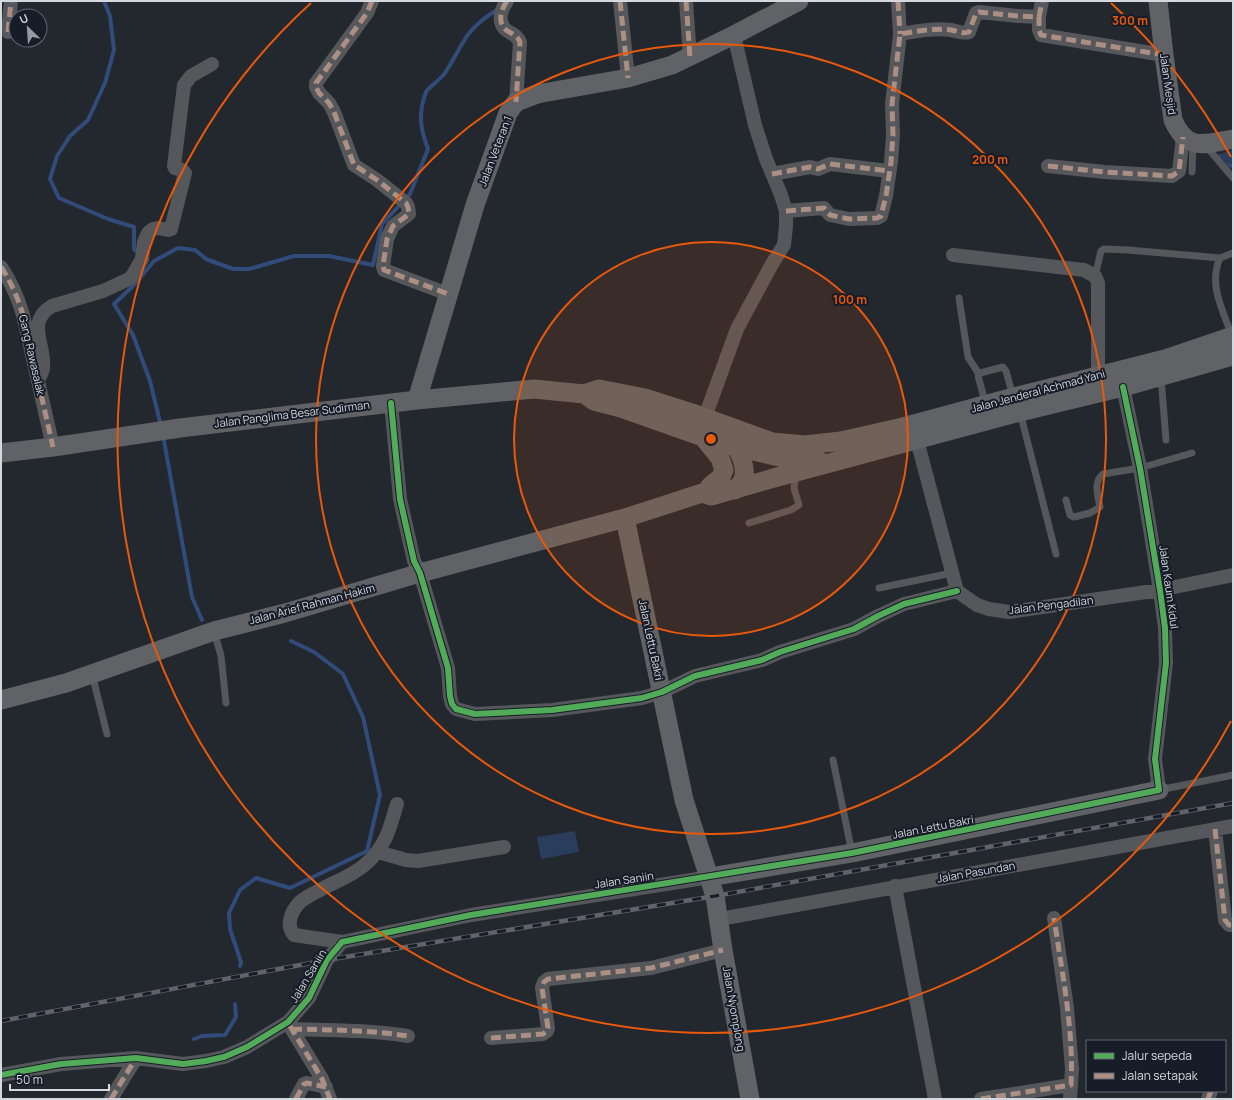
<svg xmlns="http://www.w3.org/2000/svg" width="1234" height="1100" font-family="Manrope,sans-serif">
<defs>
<pattern id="park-tufts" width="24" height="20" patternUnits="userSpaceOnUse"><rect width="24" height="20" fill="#2b3d5c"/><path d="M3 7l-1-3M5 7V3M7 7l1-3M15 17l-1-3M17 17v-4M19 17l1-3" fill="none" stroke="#495873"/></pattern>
</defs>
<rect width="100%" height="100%" fill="#23272e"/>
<!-- green -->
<path fill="#2b3d5c" d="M575 831 579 852 541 859 537 837Z"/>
<!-- park -->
<path fill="url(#park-tufts)" d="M1233 149V170L1211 158Z"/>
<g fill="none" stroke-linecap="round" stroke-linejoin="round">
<!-- stream -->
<path stroke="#314c7a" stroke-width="4" d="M104 1 110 16 114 50 105 83 88 120 70 136 57 156 50 179 59 198 108 219 134 227V249L139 254
M161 426 150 381 133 335 114 304 133 286 154 261 178 248 195 250 206 259 233 269H249L294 256H329L373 265 382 224 410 194 428 149C420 128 418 114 426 92 428 88 441 79 445 73 453 61 459 48 467 36 475 25 488 15 500 8
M163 435 192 597 202 620
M240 966 241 962 230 929 229 913 240 890 256 878 290 888 367 851 380 795 363 717 343 674 314 652 291 641
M194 1039 202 1036 225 1035 236 1017 235 1004"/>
<!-- lane -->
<path stroke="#55575a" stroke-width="7" d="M1206 146 1233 178
M1192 172 1193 143
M1095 276 1101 251 1104 249 1128 250 1220 258
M959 298 968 357 979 374
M1232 336C1223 311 1208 284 1220 258L1233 253
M1161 377 1166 440
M986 405 978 376 980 373 1003 367 1006 371 1013 396
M1020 412 1056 554
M1066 500 1070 515 1074 517 1090 513 1100 507C1098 496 1093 482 1103 474L1140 468 1192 453
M749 523 791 510 799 505 794 488 796 473
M879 588 952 573
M214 631 221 656 226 703
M92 674 107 734
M833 760 852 853
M1159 790 1233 775"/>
<!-- street -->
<path stroke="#55575a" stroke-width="14" d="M372 1 367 13 316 83V87L319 93 329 103 334 112 354 165 377 180 406 203 408 207 409 214 393 226 387 239 383 266 384 270 448 294
M507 1C501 9 497 22 506 30 512 34 517 35 520 42L516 102
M620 1 628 78
M686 1 690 57
M898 1 900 34
M1039 17 1042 1
M8 32 11 1
M1048 166 1105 172 1172 176 1179 171 1183 137
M772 174 810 167 818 169 830 164 889 171
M786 211 824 208 830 215 849 219 877 218 881 216 886 196 891 162 893 135 892 104 900 34C917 31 934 28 951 30 957 31 963 34 969 32L976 13 979 12 1018 16 1039 17V30L1041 35 1164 55
M953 255 1084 270 1095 276 1098 283V376
M1 267C11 282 18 298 23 315L53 447
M38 380C40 377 42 373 43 369 46 345 25 322 52 306L103 291 131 278 142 259 144 242 148 233 153 229 158 228 168 230 171 229 185 173 182 170 175 168 174 166 184 85 191 76 212 64
M1123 387 1140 468 1160 590 1165 628 1166 663 1155 759 1159 790
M391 403 400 499 414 561 420 573 448 668 450 696 452 704 456 709 475 714 552 710 642 698 662 692 695 676 762 660 780 652 854 629 878 616 904 604 957 591
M705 417 737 329 772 264 784 245 786 226V211L781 195 766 159 755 125 734 35
M917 440 957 591 977 605 989 609 1009 612 1160 590 1233 575
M1215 829 1225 920 1229 925H1233
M378 852 406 860 418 861 504 847
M895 886 935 1099
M1054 918 1067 1008 1072 1069 1070 1099
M720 919 1233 826
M342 942 294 935C285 925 292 910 300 902 305 898 311 895 316 892 334 882 357 874 371 859 388 841 390 826 397 804
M288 1023 322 1079 330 1099
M292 1029C331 1030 370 1030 408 1036
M491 1038 543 1034 547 1031 548 1028 542 988 544 982 548 979 651 968 723 950
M1 1075 61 1064 136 1058 183 1064 206 1061 224 1057 247 1047 288 1022 309 998 327 960 342 942 471 915 710 877
M111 1099 136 1058
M296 1099 304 1084 307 1083 326 1087
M981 1099 1071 1085
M1208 1099 1211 1091"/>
<!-- secondary -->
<path stroke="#606265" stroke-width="19" d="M1158 1 1164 55 1173 120C1187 152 1204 144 1233 139
M584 394 594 401 621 408 703 437 736 447 788 459 818 460
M417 400 475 205 508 113 516 102 537 94 628 78 672 65 734 35 799 1
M703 437 720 458 724 470 721 477 710 486
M731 438C738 449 749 469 742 482 740 485 737 487 735 490
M1 453 53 447 180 428 417 400 534 389 584 394 599 389 645 398 692 413 772 442 805 445 841 441 903 427 1014 397 1165 359 1233 336
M625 518 684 800 715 896 723 950 750 1099
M1 700 66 683 214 631 285 613 420 573 625 518 702 493 711 496 781 476 1020 412 1123 387 1233 356
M710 877 852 853 1159 790"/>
<!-- rail casing -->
<g stroke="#606367" stroke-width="4.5">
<path id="rail" d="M1 1021 327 960 715 896 1233 803"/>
</g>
<!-- rail -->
<use href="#rail" stroke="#161c28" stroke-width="3" stroke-dasharray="9" stroke-linecap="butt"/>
<!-- quiet -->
<path stroke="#ac8f84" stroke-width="5" stroke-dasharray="10 5" stroke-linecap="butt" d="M372 1 367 13 316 83V87L319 93 329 103 334 112 354 165 377 180 406 203 408 207 409 214 393 226 387 239 383 266 384 270 448 294
M507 1C501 9 497 22 506 30 512 34 517 35 520 42L516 102
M620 1 628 78
M686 1 690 57
M898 1 900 34
M1039 17 1042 1
M8 32 11 1
M1048 166 1105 172 1172 176 1179 171 1183 137
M772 174 810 167 818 169 830 164 889 171
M786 211 824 208 830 215 849 219 877 218 881 216 886 196 891 162 893 135 892 104 900 34C917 31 934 28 951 30 957 31 963 34 969 32L976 13 979 12 1018 16 1039 17V30L1041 35 1164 55
M1 267C11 282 18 298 23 315L53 447
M1215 829 1225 920 1229 925H1233
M290 1026 322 1079 330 1099
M292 1029C331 1030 370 1030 408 1036
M491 1038 543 1034 547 1031 548 1028 542 988 544 982 548 979 651 968 723 950
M111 1099 136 1058
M296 1099 304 1084 307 1083 326 1087
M981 1099 1071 1085C1074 1030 1062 973 1054 918
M1208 1099 1211 1091"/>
<!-- cycleway casing -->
<g stroke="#161c28" stroke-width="8">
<path id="cycleway" d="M391 403 400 499 414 561 420 573 448 668 450 696 452 704 456 709 475 714 552 710 642 698 662 692 695 676 762 660 780 652 854 629 878 616 904 604 957 591
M1 1075 61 1064 136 1058 183 1064 206 1061 224 1057 247 1047 288 1022 309 998 327 960 342 942 471 915 852 853 1159 790 1155 759 1166 663 1165 628 1160 590 1140 468 1123 387"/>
</g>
<!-- cycleway -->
<use href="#cycleway" stroke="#51ab58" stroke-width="6"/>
</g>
<!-- distance rings -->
<circle cx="711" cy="439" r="197" fill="#e8590c" fill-opacity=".12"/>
<g fill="none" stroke="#e8590c" stroke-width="2">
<circle cx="711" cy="439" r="197"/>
<circle cx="711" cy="439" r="395"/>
<path d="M1231 721A592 592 0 1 1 311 3M1111 3A592 592 0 0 1 1231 157"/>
</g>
<g text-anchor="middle" stroke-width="4" stroke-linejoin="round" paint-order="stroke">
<!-- street labels -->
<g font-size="11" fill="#d4d9e0" stroke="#161c28">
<text transform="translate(1168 84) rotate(82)" y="4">Jalan Mesjid</text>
<text transform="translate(495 151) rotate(-69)" y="4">Jalan Veteran 1</text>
<text transform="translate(32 355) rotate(77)" y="4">Gang Rawasalak</text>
<text transform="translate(1038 391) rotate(-15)" y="4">Jalan Jenderal Achmad Yani</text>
<text transform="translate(292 414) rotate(-7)" y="4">Jalan Panglima Besar Sudirman</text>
<text transform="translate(1169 587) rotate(82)" y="4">Jalan Kaum Kidul</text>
<text transform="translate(312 604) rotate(-15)" y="4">Jalan Arief Rahman Hakim</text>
<text transform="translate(1051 605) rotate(-7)" y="4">Jalan Pengadilan</text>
<text transform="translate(651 640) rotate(78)" y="4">Jalan Lettu Bakri</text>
<text transform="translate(933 827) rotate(-11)" y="4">Jalan Lettu Bakri</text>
<text transform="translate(976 872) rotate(-10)" y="4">Jalan Pasundan</text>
<text transform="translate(624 880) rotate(-9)" y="4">Jalan Saniin</text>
<text transform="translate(308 976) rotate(-59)" y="4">Jalan Saniin</text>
<text transform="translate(734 1009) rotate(80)" y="4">Jalan Nyomplong</text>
</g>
</g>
<circle cx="711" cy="439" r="6" fill="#e8590c" stroke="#161c28" stroke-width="2"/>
<g font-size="12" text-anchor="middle" font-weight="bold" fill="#e8590c" stroke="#161c28" stroke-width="4" stroke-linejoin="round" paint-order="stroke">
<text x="1130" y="25">300 m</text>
<text x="990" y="164">200 m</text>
<text x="850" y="304">100 m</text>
</g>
<!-- border -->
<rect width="1234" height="1100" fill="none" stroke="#d4d9e0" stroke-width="4"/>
<!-- legend -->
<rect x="1086" y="1040" width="140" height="52" fill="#161c28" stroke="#626872"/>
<rect x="1094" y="1053" width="20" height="6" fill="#51ab58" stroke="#626872"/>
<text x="1122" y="1060" font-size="12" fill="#d4d9e0">Jalur sepeda</text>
<rect x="1094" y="1073" width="20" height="6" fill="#ac8f84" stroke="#626872"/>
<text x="1122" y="1080" font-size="12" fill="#d4d9e0">Jalan setapak</text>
<!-- north arrow -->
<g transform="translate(28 28) rotate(335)"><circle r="19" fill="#161c28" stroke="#626872"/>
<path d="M0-3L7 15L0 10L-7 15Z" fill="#969ba2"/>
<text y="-6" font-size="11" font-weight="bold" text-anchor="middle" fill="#d4d9e0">U</text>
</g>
<!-- scale -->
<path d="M10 1084v6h99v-6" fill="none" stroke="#d4d9e0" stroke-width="2"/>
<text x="16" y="1084" font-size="12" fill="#d4d9e0" stroke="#161c28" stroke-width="3" paint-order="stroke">50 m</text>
</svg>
